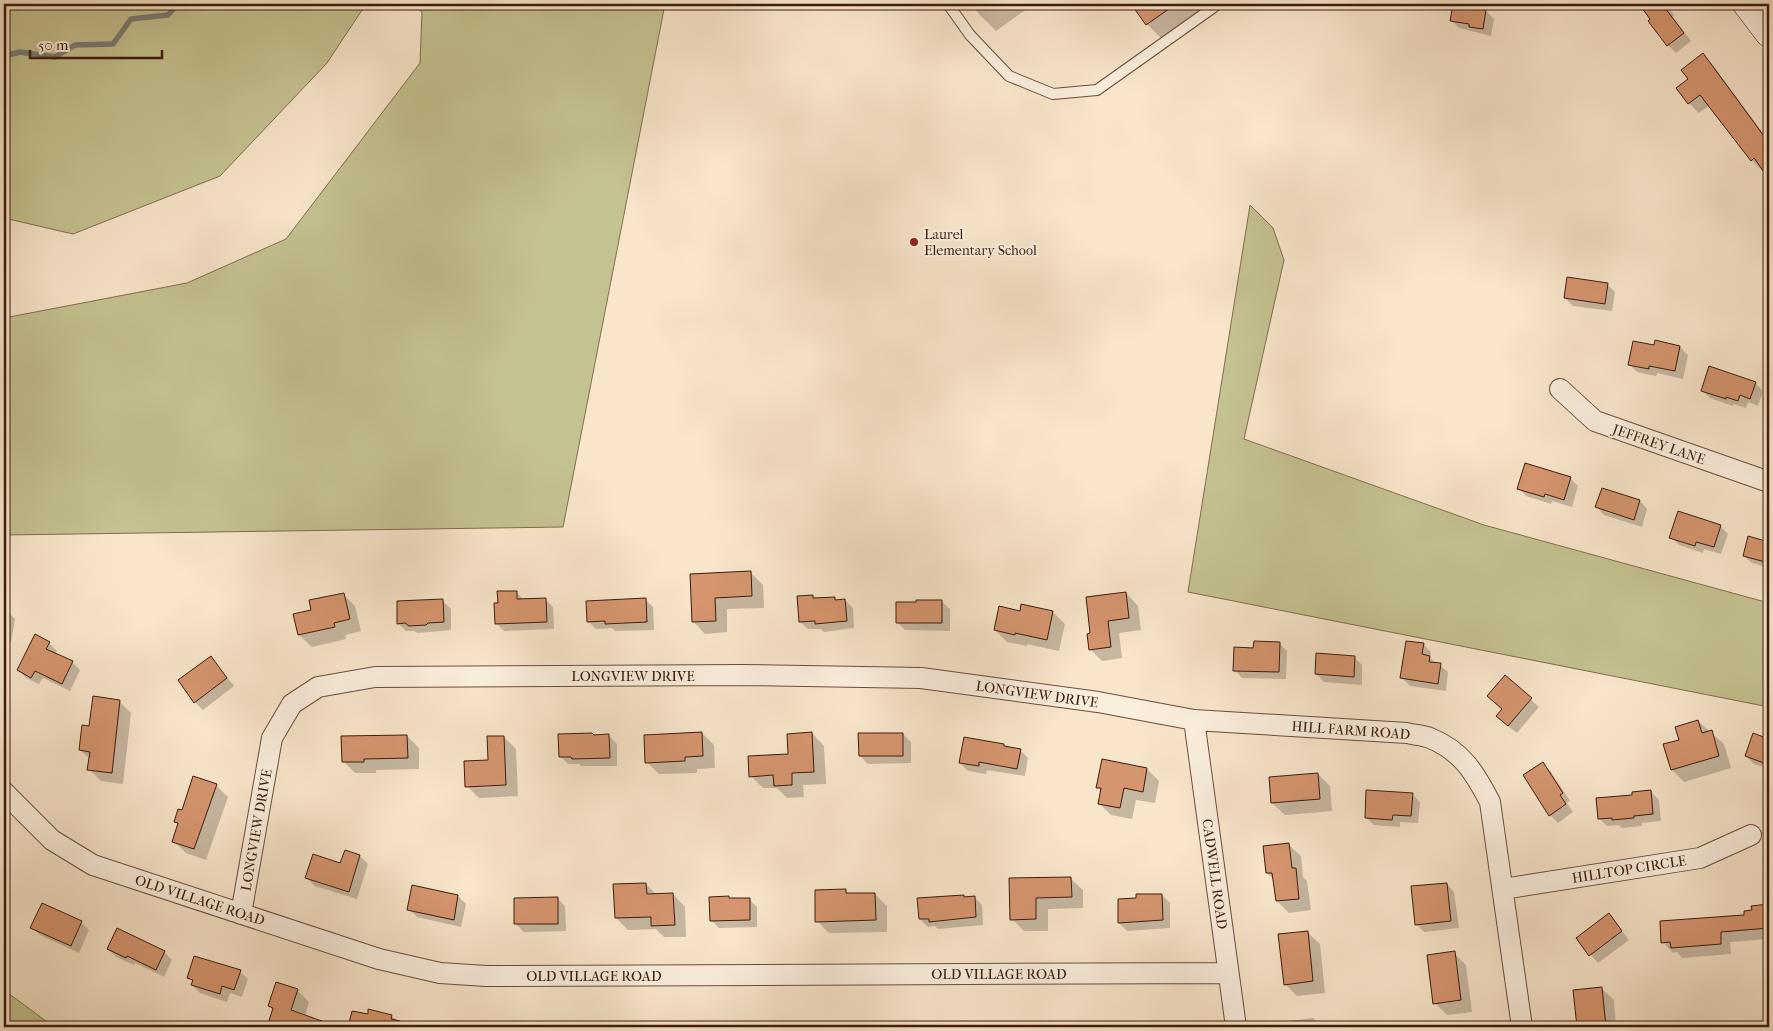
<svg xmlns="http://www.w3.org/2000/svg" width="1773" height="1031" font-family="'IM FELL French Canon',serif">
<rect width="100%" height="100%" fill="#f8e5ca"/>
<filter id="stains"><feTurbulence type="fractalNoise" baseFrequency=".004" numOctaves="4"/><feColorMatrix values="0 0 0 0 .2 0 0 0 0 .09 0 0 0 0 .02 0 0 0 .5 -.17"/></filter>
<radialGradient id="worn" r=".72"><stop offset=".6" stop-color="#630" stop-opacity="0"/><stop offset="1" stop-color="#630" stop-opacity=".3"/></radialGradient>
<!-- green -->
<path fill="#c5c291" stroke="#806f4e" d="M4 4H366L327 63 220 176 73 234 4 218Z
M412 4H665L563 527 4 535V318L187 283 286 239 420 63 422 12Z
M1250 205 1273 228 1284 260 1244 439 1484 525 1769 603V707L1188 592Z
M4 990 54 1027H4Z"/>
<!-- shadow -->
<path fill="#0003" d="M971 4H1034L996 31 980 15Z
M1133 4H1214L1163 40 1147 24Z
M1643 4H1665L1674 15 1673 17 1691 41 1676 53 1668 45 1641 5Z
M1486 11 1494 19 1491 36 1459 28 1451 20Z
M1703 55 1713 65 1769 141V176L1764 169 1762 171 1752 160 1709 106 1699 113 1689 103 1690 79Z
M1607 284 1615 292 1612 311 1573 306 1565 298Z
M1655 347H1680L1688 355 1683 379 1657 373 1656 376 1637 372 1629 364Z
M1755 383 1763 391 1758 406 1748 402 1746 408 1734 404 1733 406 1710 398 1702 390Z
M1570 478 1578 486 1572 507 1552 501 1551 504 1526 496 1519 488Z
M1640 501 1647 509 1642 527 1604 515 1597 507Z
M1720 526 1728 534 1721 554 1704 549 1703 553 1679 545 1671 537Z
M1749 538 1769 543V568L1752 563 1744 556Z
M750 572 763 585 764 608 727 609V632L705 634 693 621 691 575Z
M516 592 524 600 545 599 553 607 554 629 504 631 496 623 499 605Z
M1126 593 1138 606 1141 630 1119 633 1122 658 1102 661 1090 649 1092 634Z
M343 594 355 606 361 631 345 635 346 639 312 647 299 635 312 611Z
M813 596 816 599 834 598 837 601 845 600 853 608 854 628 824 632 821 629H808L800 622Z
M645 599 653 607 654 630 615 631 612 628 596 629 588 621Z
M443 601 451 609V630L418 633 414 631H406L398 623Z
M942 602 950 609V631L905 630 897 622Z
M4 608 15 619 11 642 4 641Z
M1021 612H1053L1065 624 1059 651 1027 644V646L1007 642 995 630Z
M49 643 57 651 55 654 72 662 80 670 70 691 43 678 39 684 26 678 19 670Z
M1279 643 1287 651 1286 679 1242 678 1235 670 1255 649Z
M1423 644 1431 652 1430 658 1448 672 1446 691 1410 686 1402 678Z
M211 657 234 686 203 710 195 702Z
M1354 657 1362 665V685L1324 682 1316 674Z
M1505 677 1539 707 1517 733 1505 724Z
M119 701 131 713 123 784 101 781 89 769 90 759 80 750 90 727Z
M1698 721 1724 744 1731 768 1684 782 1672 770 1665 745 1681 740Z
M702 733 714 745 715 768 697 769V773L659 774 647 762Z
M812 733 824 746 826 784 803 785 804 797 787 798 777 788H763L751 776 789 756Z
M903 734 911 742V763L868 764 860 756Z
M1753 735 1769 740V769L1754 764 1746 756Z
M407 736 419 748V769L376 770V773H355L343 761Z
M593 736H609L617 744V766H581L579 764H568L560 756Z
M504 737 516 749 518 796 479 798 467 786 489 761Z
M1003 745 1006 748 1020 750 1028 758 1025 776 987 770 986 774 968 771 960 763Z
M1543 764 1551 772 1570 801 1567 803 1573 812 1558 823 1550 815Z
M1147 769 1159 781 1155 803 1136 800 1132 819 1111 815 1099 803 1102 791 1098 787Z
M1318 774 1330 786 1332 811 1285 815 1272 803Z
M216 785 228 797 206 860 186 853 174 841 179 825 176 822 183 812Z
M1651 792 1659 800 1661 821 1641 823 1642 826 1622 828 1619 825 1607 826 1599 818 1634 796Z
M1412 794 1420 802 1418 823 1400 822V827L1374 825 1366 817Z
M1288 844 1301 856 1303 877 1307 881 1311 910 1289 913 1277 901 1274 880 1267 873Z
M345 852 360 856 368 864 357 899 315 886 307 878 341 865Z
M1070 878 1083 890V908L1048 909V931H1024L1012 919 1011 879Z
M646 884 657 895 673 894 685 907 686 937H664L656 929 628 930 616 918Z
M1447 884 1454 892 1459 928 1424 932 1416 924Z
M413 887 458 896 466 904 461 927 417 917 409 909Z
M845 890 849 894H875L887 906V932L829 933 817 921Z
M1162 895 1170 903V928L1127 931 1119 923 1137 900Z
M963 896 965 898 974 897 982 905 983 925 938 929 935 926 928 927 920 919Z
M557 898 565 906 566 931 524 932 516 924Z
M749 899 757 907V927L719 928 711 920Z
M42 904 81 922 89 930 79 953 40 935 32 927Z
M1769 905V939L1730 942 1731 954 1682 958 1677 952 1673 953 1663 942 1746 916 1753 911V907Z
M1609 915 1629 940 1598 963 1577 939Z
M1307 932 1320 944 1325 993 1297 996 1285 984Z
M108 949 164 952 172 960 164 977 135 963 134 965 116 957Z
M1454 953 1466 965 1472 1012 1447 1015 1435 1003Z
M240 972 248 979 242 997 230 993 227 1002 200 993 192 985 193 982 188 977Z
M1601 988 1614 1000 1616 1027H1578L1574 991Z
M297 990 309 1002 305 1016 311 1019 319 1027H268L274 1011 269 1006Z
M353 1012 369 1016H391L407 1027H349Z
M1313 1018 1322 1027H1290L1289 1021Z"/>
<g fill="none" stroke-linecap="round" stroke-linejoin="round">
<!-- stream -->
<path stroke="#797d78" stroke-width="5.5" d="M4 56 20 52 55 57 75 45 113 44 131 19 168 15 178 4"/>
</g>
<!-- building -->
<path fill="#d5956f" stroke="#3c1c0c" d="M1131 4H1176L1146 25Z
M1453 4 1486 10 1483 29 1469 27V24L1450 21Z
M1639 4H1662L1684 33 1667 46 1648 21 1650 19Z
M1703 53 1769 143V179L1754 158 1751 161 1700 95 1688 104 1676 88 1688 79 1681 70Z
M1567 277 1608 283 1605 304 1564 298Z
M1655 340 1680 346 1675 371 1649 366V369L1628 365 1633 341 1654 345Z
M1709 366 1756 382 1750 399 1740 395 1738 401 1726 397V399L1701 391Z
M1525 463 1571 477 1564 500 1545 494 1544 497 1517 489Z
M1602 488 1640 500 1634 520 1595 507Z
M1678 511 1721 525 1714 547 1696 542 1695 546 1669 538Z
M1748 536 1769 542V563L1743 556Z
M751 571 752 596 715 598 716 621 692 622 690 574Z
M497 591H517V599L546 598 547 622 495 624 494 603H498Z
M1126 592 1129 618 1108 621 1111 647 1089 650 1087 634 1090 633 1086 597Z
M344 593 350 619 334 623 335 627 298 635 293 614 311 610 309 600Z
M813 595V598L835 597V600L845 599 847 621 815 624V621L799 622 797 596Z
M646 598 647 622 605 624V621L587 622 586 601Z
M443 599 444 622 428 623 426 625 409 626 405 623 397 624V601Z
M916 600H942V623H896V602H916Z
M1021 604 1053 611 1047 640 1015 633V635L994 630 999 606 1020 611Z
M35 634 50 642 46 649 73 661 62 684 35 671 31 678 17 670Z
M1254 641 1280 642 1279 672 1233 671 1234 647 1253 648Z
M1406 641 1424 643 1422 654 1430 656 1429 662 1441 663 1438 684 1400 678Z
M1316 653 1355 656 1354 677 1315 674Z
M211 656 227 678 194 703 178 680Z
M1505 675 1532 698 1508 726 1496 716 1502 709 1487 696Z
M93 696 120 700 112 773 87 770 90 752 79 750 82 725 89 726Z
M1698 720 1702 733 1712 730 1719 756 1671 770 1663 744 1679 740 1675 727Z
M702 732 703 756 685 757V761L645 763 644 735Z
M812 732 814 772 792 773V785L774 786 773 775 749 777 748 756 788 754 787 734Z
M592 733 594 735 609 734 610 758 572 759 571 757H559L558 734Z
M858 733H903V756H859Z
M1753 733 1769 739V765L1745 756Z
M407 735 408 758 364 759V762H342L341 736Z
M487 736H504L506 785 465 787 464 761 488 760Z
M964 737 1004 744V746L1021 749 1017 769 979 762V766L959 763Z
M1102 759 1147 768 1143 792 1124 788 1120 808 1098 804 1101 788H1096Z
M1543 762 1563 793 1560 795 1566 804 1549 816 1523 775Z
M1318 773 1320 799 1271 803 1269 777Z
M193 776 217 784 194 849 172 842 178 823 174 822 178 809 182 810Z
M1366 790 1413 793 1411 816 1393 815 1392 820 1365 818Z
M1651 790 1653 814 1634 816V818L1612 820V818L1598 819 1596 798 1632 795V792Z
M1289 843 1292 868H1296L1299 899 1276 901 1272 873H1266L1263 846Z
M345 850 360 855 349 892 305 878 313 854 340 863Z
M1071 877 1072 897 1036 898V919L1010 920 1009 878Z
M646 883 647 894 673 893 675 925 651 926V917L615 918 613 884Z
M1447 883 1451 921 1415 925 1411 886Z
M412 885 458 895 454 920 407 910Z
M846 889V893H875L876 920 815 922V890Z
M1136 894H1162L1163 920 1118 923V899L1136 898Z
M964 895V897L975 896 976 917 929 922V919H919L917 898Z
M729 896V898H750V920L710 921 709 897Z
M558 897V924H514V898Z
M42 903 82 921 71 946 30 928Z
M1769 904V928L1721 932V944L1671 948 1670 942 1661 943 1660 921 1744 915V911L1752 910 1751 906Z
M1609 913 1622 931 1589 956 1576 938Z
M117 928 165 951 156 970 127 956 126 958 107 949Z
M1308 931 1313 981 1284 985 1278 934Z
M1455 951 1461 1000 1433 1004 1427 955Z
M194 956 241 970 234 990 222 986 220 994 191 985 193 980 187 978Z
M276 982 298 989 291 1010 333 1025V1027H267L273 1008 268 1006Z
M1602 987 1606 1027H1577L1573 990Z
M368 1009 392 1015 391 1019 400 1021 399 1027H348L352 1011 368 1014Z"/>
<g fill="none" stroke-linecap="round" stroke-linejoin="round">
<!-- lane casing -->
<g stroke="#6b4e3c" stroke-width="12">
<path id="lane" d="M948 4 970 35 1009 76 1053 94 1097 90 1214 7 1216 4"/>
</g>
<!-- street casing -->
<g stroke="#6b4e3c" stroke-width="22">
<path id="street" d="M1560 389 1595 421 1769 482
M1194 720 1236 1027
M4 792 52 840 93 865 379 959 440 973 486 976 1228 973
M1503 889 1700 858 1751 835
M241 914 272 738 292 704 318 687 375 677 742 675 921 678 1098 702 1194 720 1407 733C1414 735 1423 735 1430 738 1462 751 1475 773 1490 802L1522 1027"/>
</g>
<!-- secondary casing -->
<g stroke="#3c1c0c" stroke-width="29">
<path id="secondary" d="M1747 4 1769 33"/>
</g>
<!-- lane -->
<use href="#lane" stroke="#faeedd" stroke-width="10"/>
<!-- street -->
<use href="#street" stroke="#faeedd" stroke-width="20"/>
<!-- secondary -->
<use href="#secondary" stroke="#faeedd" stroke-width="28"/>
</g>
<!-- markers -->
<circle fill="#8f2418" stroke="#faeedd" stroke-width="2" cx="914" cy="242" r="5"/>
<g text-anchor="middle" stroke-width="4" stroke-linejoin="round" paint-order="stroke">
<!-- poi labels -->
<g font-size="14" fill="#3c1c0c" stroke="#faeedd" text-anchor="start">
<text x="924" y="239">Laurel<tspan x="924" dy="16">Elementary School</tspan></text>
</g>
<!-- street labels -->
<g font-size="14" fill="#3c1c0c" stroke="#faeedd">
<text transform="translate(1659 444) rotate(19)" y="5">JEFFREY LANE</text>
<text x="633" y="681">LONGVIEW DRIVE</text>
<text transform="translate(1037 694) rotate(8)" y="5">LONGVIEW DRIVE</text>
<text transform="translate(1351 730) rotate(4)" y="5">HILL FARM ROAD</text>
<text transform="translate(256 830) rotate(-80)" y="5">LONGVIEW DRIVE</text>
<text transform="translate(1629 869) rotate(-9)" y="5">HILLTOP CIRCLE</text>
<text transform="translate(1215 874) rotate(82)" y="5">CADWELL ROAD</text>
<text transform="translate(200 900) rotate(18)" y="5">OLD VILLAGE ROAD</text>
<text x="999" y="979">OLD VILLAGE ROAD</text>
<text x="594" y="981">OLD VILLAGE ROAD</text>
</g>
</g>
<!-- margin -->
<rect width="1773" height="1031" fill="none" stroke="#f8e5ca" stroke-width="20"/>
<rect x="5" y="5" width="1763" height="1021" fill="none" stroke="#3c1c0c" stroke-width="2.5"/>
<rect x="10" y="10" width="1753" height="1011" fill="none" stroke="#3c1c0c"/>
<!-- scale -->
<path d="M30 50v8h132v-8" fill="none" stroke="#3c1c0c" stroke-width="2.5"/>
<text x="38" y="50" font-size="15" fill="#3c1c0c" stroke="#faeedd" stroke-width="4" paint-order="stroke">50 m</text>
<rect width="100%" height="100%" filter="url(#stains)"/>
<rect width="100%" height="100%" fill="url(#worn)"/>
</svg>
